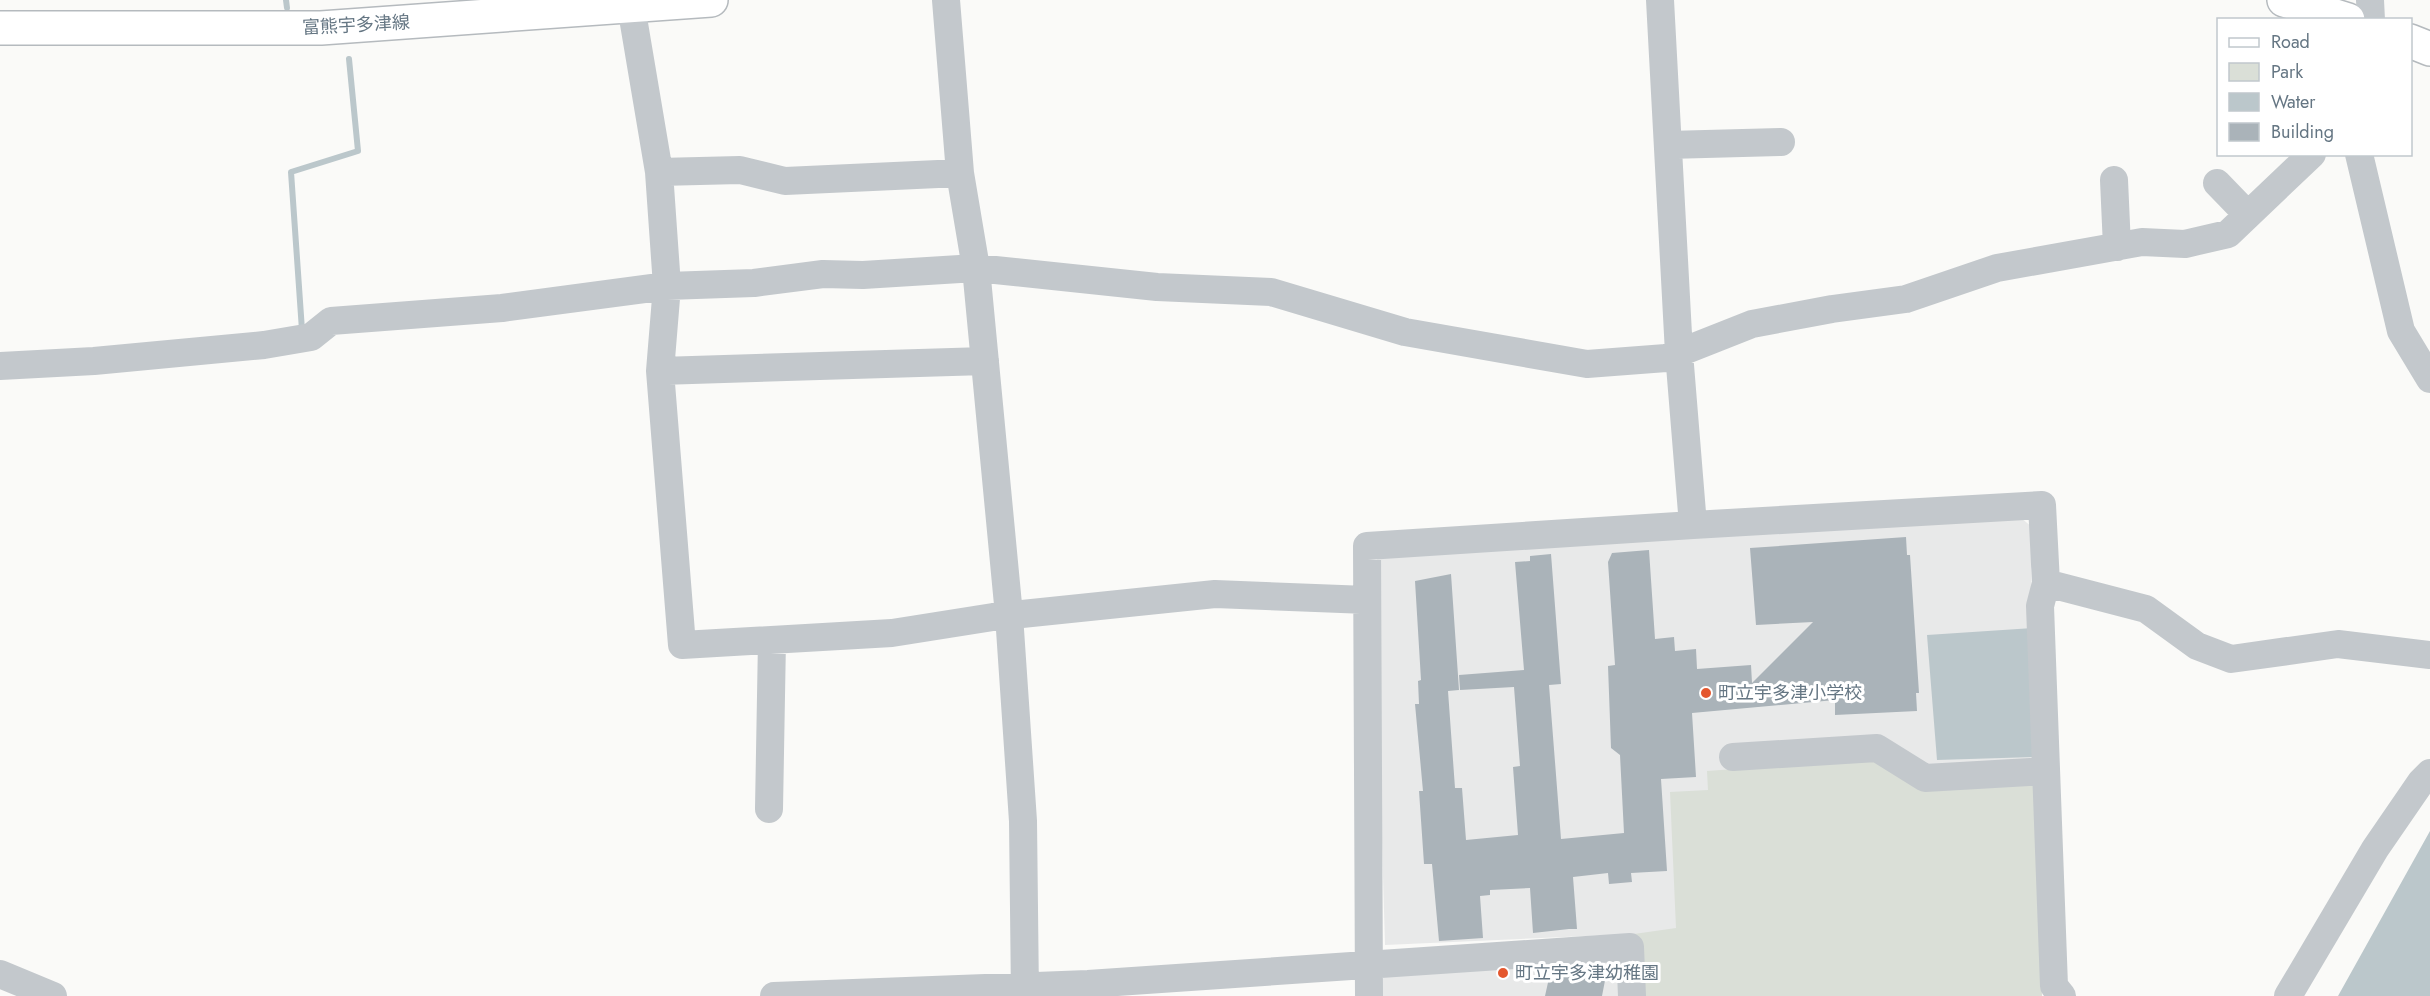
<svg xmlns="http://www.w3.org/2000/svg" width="2430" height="996" font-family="Jost,'Noto Sans JP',sans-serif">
<rect width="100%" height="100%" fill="#fafaf8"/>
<!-- built -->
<path fill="#e8e9e9" d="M2021 518 2032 527 2035 562 2031 568 2042 996 1633 934 1385 945 1374 564 1379 557Z
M1624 954 1625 996H1377L1387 967Z"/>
<!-- green -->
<path fill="#dadfd7" d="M1871 759 2037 780 2042 996H1638L1634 934 1676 928 1670 792 1708 790 1707 771Z"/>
<!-- water -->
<path fill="#bbc7cb" d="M2033 628 2037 757 1937 760 1927 635Z
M2430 831V996H2338Z"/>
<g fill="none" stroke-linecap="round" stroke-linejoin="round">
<!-- stream -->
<path stroke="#bbc7cb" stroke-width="6" d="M286 0 287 8
M302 330 291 172 358 151 349 59"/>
</g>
<!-- building -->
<path fill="#aab3b9" d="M1906 537 1907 555H1910L1919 693H1916L1917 711 1835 715V700L1692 713 1696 777 1661 779 1667 871 1631 873 1632 882 1609 884 1608 873 1573 877 1577 929H1569L1533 933 1530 888 1490 890V895L1480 896 1483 938 1439 941 1432 864H1424L1419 791H1423L1415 704H1419L1418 681 1421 680 1415 581 1451 574 1459 690 1448 691 1455 788H1462L1466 840 1518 835 1513 767 1520 766 1514 687 1460 690 1459 675 1524 670 1515 562 1530 561V556L1551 554 1561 684 1549 685 1561 839 1624 833 1620 755 1611 748 1608 666 1615 665 1608 562 1612 553 1649 550 1655 639 1674 637 1675 651 1696 649 1697 669 1751 665 1752 683 1813 622 1756 625 1750 548Z
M1608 965 1602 996H1545L1551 969 1568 968 1585 971 1586 967Z"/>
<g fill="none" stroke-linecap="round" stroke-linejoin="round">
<!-- major casing -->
<g stroke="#b5babe" stroke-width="36">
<path id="major" d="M2284 0 2348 20
M0 28H321L711 0
M2410 41 2430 49"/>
</g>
<!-- minor -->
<path stroke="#c3c8cc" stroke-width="28" d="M630 0 659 172 667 286 660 371 682 645 892 633 993 617 1215 594 1367 600
M946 0 960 173 976 268 1009 615 1023 821 1025 996
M1660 0 1679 353 1693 525 2042 505 2046 583 2146 609 2197 646 2231 659 2338 644 2430 655
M2370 0 2371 20
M1668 145 1781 142
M2359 154 2401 331 2430 379
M659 172 740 170 785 181 960 173
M2114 180 2117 247
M2217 183 2248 215
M0 366 94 361 264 345 311 337 331 321 502 308 667 286 754 283 823 274 863 275 976 268 1157 287 1271 292 1405 332 1587 364 1666 358 1752 324 1832 309 1906 299 1997 268 2142 242 2185 244 2228 234 2312 154
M660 371 985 361
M2046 583 2040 606 2054 986 2062 996
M1733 757 1877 748 1925 778 2046 771
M769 809 772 640
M0 974 53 996
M774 996 1088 984 1630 947 1632 996
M1369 996 1367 546 1693 525
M2288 996 2375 849 2421 782 2430 773"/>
<!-- major -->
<use href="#major" stroke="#fff" stroke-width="33"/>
</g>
<!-- markers -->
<g fill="#e4572e" stroke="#fff" stroke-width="2">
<circle cx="1706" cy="693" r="6"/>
<circle cx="1503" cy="973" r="6"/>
</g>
<g text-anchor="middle" stroke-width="6" stroke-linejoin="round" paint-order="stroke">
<!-- street labels -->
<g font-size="18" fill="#657683" stroke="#fff">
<text transform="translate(356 25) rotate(-3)" y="6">富熊宇多津線</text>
</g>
<!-- poi labels -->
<g font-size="18" fill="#657683" stroke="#fff" text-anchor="start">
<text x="1718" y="699">町立宇多津小学校</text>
<text x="1515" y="979">町立宇多津幼稚園</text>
</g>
</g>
<!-- legend -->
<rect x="2217" y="18" width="195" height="138" fill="#ffffff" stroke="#c1c8cd" stroke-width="1.5"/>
<rect x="2229" y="38" width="30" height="9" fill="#ffffff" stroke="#c1c8cd" stroke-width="1.5"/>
<text x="2271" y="48" font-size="18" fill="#657683">Road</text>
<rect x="2229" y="63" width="30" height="18" fill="#dadfd7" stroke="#c1c8cd" stroke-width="1.5"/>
<text x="2271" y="78" font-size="18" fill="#657683">Park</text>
<rect x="2229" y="93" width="30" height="18" fill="#bbc7cb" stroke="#c1c8cd" stroke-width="1.5"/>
<text x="2271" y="108" font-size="18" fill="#657683">Water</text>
<rect x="2229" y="123" width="30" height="18" fill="#aab3b9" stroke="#c1c8cd" stroke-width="1.5"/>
<text x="2271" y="138" font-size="18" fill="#657683">Building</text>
</svg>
